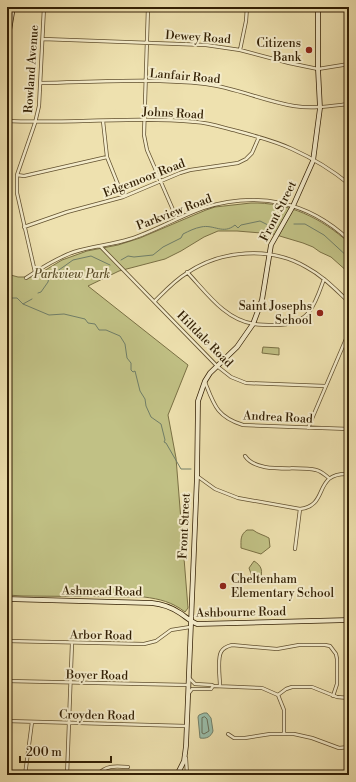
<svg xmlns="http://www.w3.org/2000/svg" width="356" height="782" font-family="'Libre Bodoni',serif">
<rect width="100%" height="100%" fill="#eee1af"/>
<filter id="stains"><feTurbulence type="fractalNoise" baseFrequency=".005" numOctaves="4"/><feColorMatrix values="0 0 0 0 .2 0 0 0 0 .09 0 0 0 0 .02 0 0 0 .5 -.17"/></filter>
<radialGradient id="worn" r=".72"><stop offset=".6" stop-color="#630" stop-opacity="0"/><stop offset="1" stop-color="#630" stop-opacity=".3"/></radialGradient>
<!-- green -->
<path fill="#c1c185" stroke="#7a7044" d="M251 203C288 202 322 218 349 243V273L331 257 320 252 313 247 303 243 273 234 237 231H218L204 237 181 251 165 259 119 271 88 286 188 365 168 415 176 458 188 608 185 612C172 602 160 599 144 597L23 596 7 595V274L18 277H34L62 260 87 251 118 245 140 238 206 210 215 207Z
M263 347 279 348V355L262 353Z
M247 530H253C258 534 264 535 269 538L270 547 261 554 241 548C241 540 240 535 247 530Z
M254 561C262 566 263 571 260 580L254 582 249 568Z"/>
<!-- water -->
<path fill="#99beab" stroke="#707e68" d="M204 713H207L211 718 213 731C211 737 206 739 200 738L198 717 199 715Z"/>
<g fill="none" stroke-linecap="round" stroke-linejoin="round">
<!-- shore -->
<path stroke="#666e58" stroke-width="1" d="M205 717 207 719 209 731 204 734 202 733V718Z"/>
<!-- stream -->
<path stroke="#707e68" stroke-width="1" d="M294 224H305L324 235 349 258
M121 260 128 256 134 257 153 255 163 247 181 238 183 234C189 231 195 228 201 227 214 224 223 235 235 225L238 228 241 225 260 221 272 227
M38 293 41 292 48 282 49 277 73 260 91 256 110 265
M7 296 9 298H17L23 304 32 299
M23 304 49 315 64 314 85 319 88 323 95 324 99 330H106L120 336 125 344 127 358 131 363V370L133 372 135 371 140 391 145 399 146 406 151 417 161 424 165 440 164 442 166 443 181 469H191"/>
<!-- street casing -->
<g stroke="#61502f" stroke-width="4">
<path id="street" d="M148 7 144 135 147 150 177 219
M43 39 206 45 240 50 289 63 318 69 349 64
M240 50 246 21 247 7
M41 83C96 82 152 78 206 84 236 88 264 101 294 106 313 109 331 106 349 104
M7 121C70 124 133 116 196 122 210 123 224 128 237 131 256 136 275 141 292 149 312 158 332 170 349 184
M103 121 107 157 123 197
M17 175 24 176 107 157
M24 227 67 212 123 197 180 173 190 170 238 163 246 159 252 153 259 137
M100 246 217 366 231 377 246 383 325 386
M35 272 17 193V175L35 123 39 106 44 7
M187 272C206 292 225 320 254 324 261 325 268 325 275 325 287 325 301 322 309 312 316 303 320 290 324 279
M26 278C41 268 57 258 74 252 92 246 112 245 130 239 155 231 178 217 203 208 257 191 308 201 349 240
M155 301C165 291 175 280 187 273 221 250 270 246 306 267 323 276 335 289 349 302
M205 382C214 405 217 417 243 425L349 429
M308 428 349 332
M245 456C258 475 297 465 316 470 321 471 325 475 329 478
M197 476 215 489 238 498 300 509C330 506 312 472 349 474
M295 549 300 509
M7 641 144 644 156 641 171 630 190 627
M189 678 195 684 212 685 214 686 262 688 278 695 284 710V734
M7 681 188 685
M220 686C220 678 217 660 221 652 223 648 228 646 232 645L277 649 299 645H325L330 646 336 654 337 659V684L333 696
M189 693 192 689H211L213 686
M278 695 286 689 292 687H312L337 697 349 698
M7 721 186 726
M228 734 234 738H245L270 734H294L312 738 339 748 349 747
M186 758 187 775
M179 771 185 775
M25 775 32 722
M67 775 72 643
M97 775C106 765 115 766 128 767"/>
</g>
<!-- secondary casing -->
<g stroke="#321f04" stroke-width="5.5">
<path id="secondary" d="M7 43 13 7
M7 599 152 603C162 604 171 607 180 613 186 617 190 621 197 624L349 620
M177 775 184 761 186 746 197 476 198 401 205 381 210 373 237 347 253 324 262 300 271 245 293 206 313 161 320 108 318 69V7"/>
</g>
<!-- street -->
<use href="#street" stroke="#f4eccb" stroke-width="2.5"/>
<!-- secondary -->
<use href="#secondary" stroke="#f4eccb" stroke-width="4"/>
</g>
<!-- markers -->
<g fill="#8f2418" stroke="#f4eccb" stroke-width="1.5">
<circle cx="309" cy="50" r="4"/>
<circle cx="320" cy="313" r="4"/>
<circle cx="223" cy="586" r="4"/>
</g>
<g text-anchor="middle" stroke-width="4" stroke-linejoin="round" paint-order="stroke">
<!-- street labels -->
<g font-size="12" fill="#321f04" stroke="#f4eccb">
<text transform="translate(198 37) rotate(4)" y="4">Dewey Road</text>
<text transform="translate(31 69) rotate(-86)" y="4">Rowland Avenue</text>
<text transform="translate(185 76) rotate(5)" y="4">Lanfair Road</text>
<text transform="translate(173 113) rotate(3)" y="4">Johns Road</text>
<text transform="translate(144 178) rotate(-21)" y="4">Edgemoor Road</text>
<text transform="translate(278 211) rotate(-63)" y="4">Front Street</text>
<text transform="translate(174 212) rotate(-21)" y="4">Parkview Road</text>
<text transform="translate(205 339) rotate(45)" y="4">Hilldale Road</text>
<text transform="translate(278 417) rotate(3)" y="4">Andrea Road</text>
<text transform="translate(184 526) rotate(-87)" y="4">Front Street</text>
<text transform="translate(102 591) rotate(1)" y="4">Ashmead Road</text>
<text transform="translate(241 612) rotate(-1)" y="4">Ashbourne Road</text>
<text transform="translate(101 635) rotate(1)" y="4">Arbor Road</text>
<text transform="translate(97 675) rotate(1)" y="4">Boyer Road</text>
<text transform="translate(97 715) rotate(1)" y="4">Croyden Road</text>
</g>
<!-- poi labels -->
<g font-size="12" fill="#321f04" stroke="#f4eccb" text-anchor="end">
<text x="301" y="47">Citizens<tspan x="301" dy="14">Bank</tspan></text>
<text x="312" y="310">Saint Josephs<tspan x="312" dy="14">School</tspan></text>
<text x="231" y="583" text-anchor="start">Cheltenham<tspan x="231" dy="14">Elementary School</tspan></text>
</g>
<!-- park labels -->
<g font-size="12" font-style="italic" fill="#5d502b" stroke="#f4eccb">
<text x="72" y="278">Parkview Park</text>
</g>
</g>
<!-- margin -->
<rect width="356" height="782" fill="none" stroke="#eee1af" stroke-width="24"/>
<rect x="8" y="8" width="340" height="766" fill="none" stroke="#321f04" stroke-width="2"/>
<rect x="12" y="12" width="332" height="758" fill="none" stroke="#321f04"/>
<!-- scale -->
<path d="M20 756v6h91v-6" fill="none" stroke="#321f04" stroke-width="2"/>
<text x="26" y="756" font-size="12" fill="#321f04" stroke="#f4eccb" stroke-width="3" paint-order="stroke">200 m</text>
<rect width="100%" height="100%" filter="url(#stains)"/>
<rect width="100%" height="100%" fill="url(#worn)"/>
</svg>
